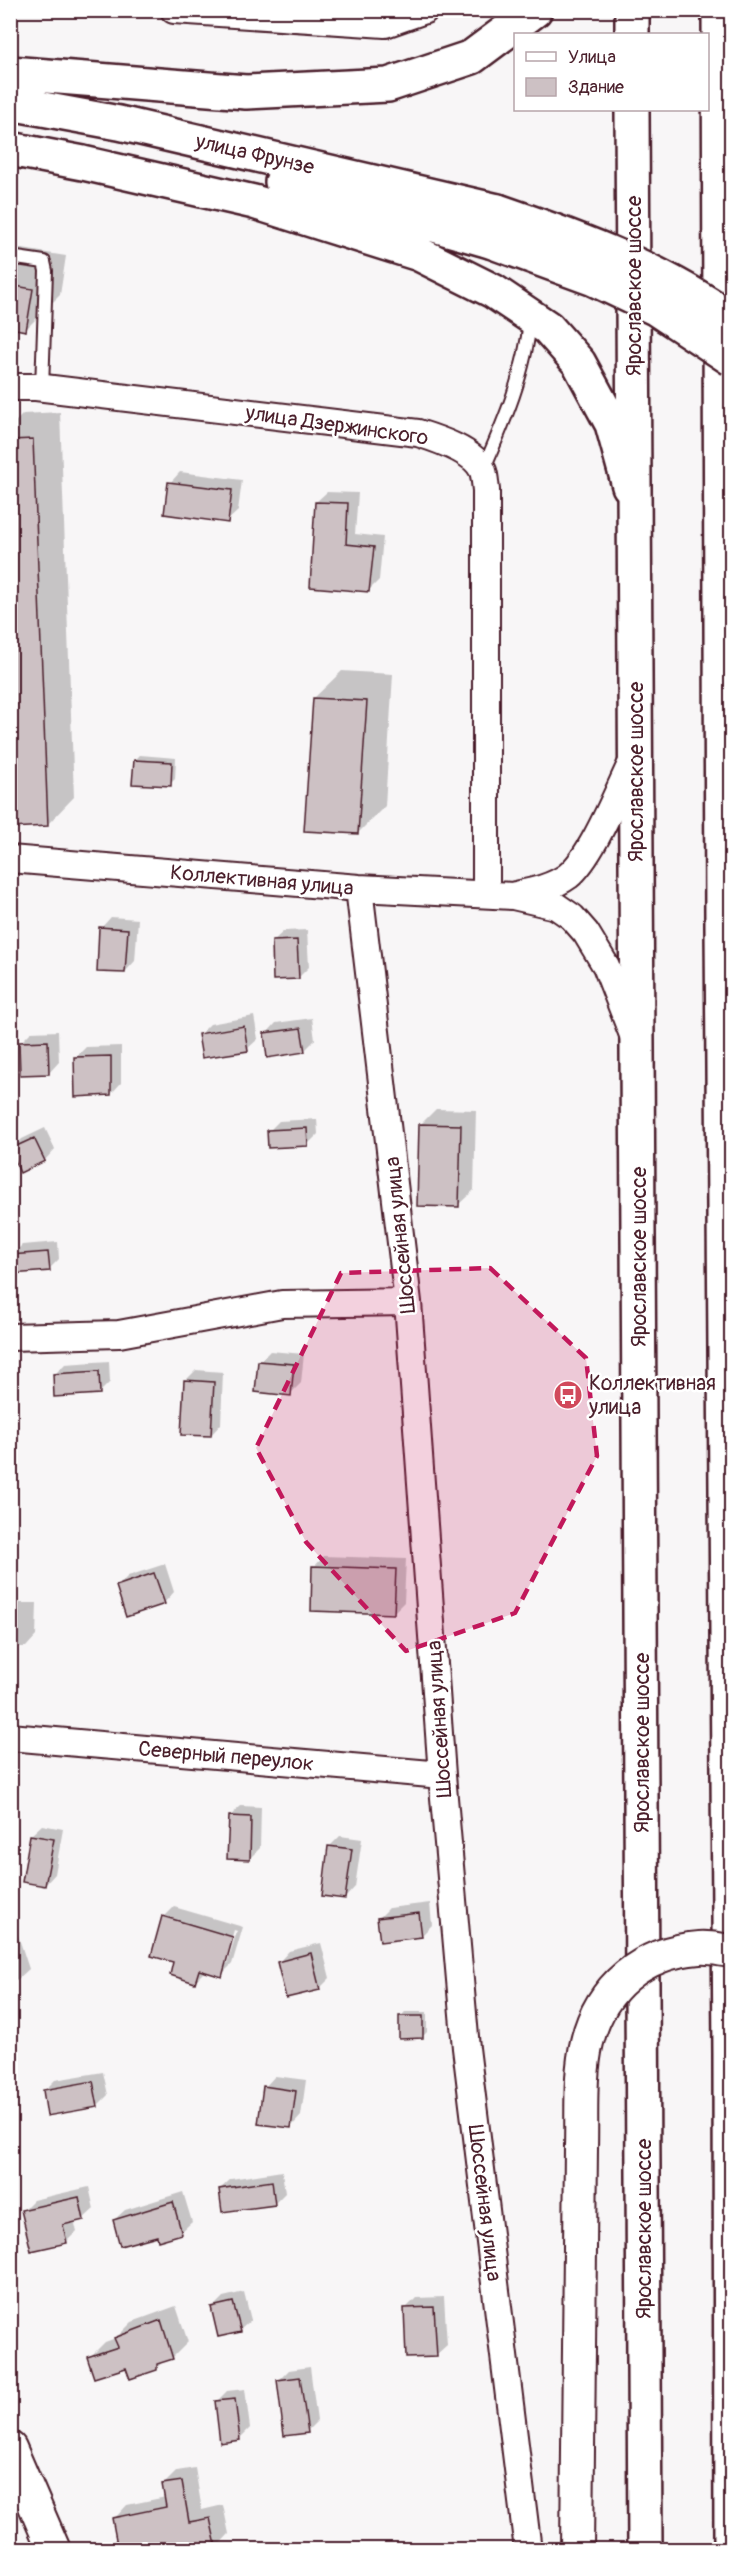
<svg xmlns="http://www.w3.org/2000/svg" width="742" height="2560" font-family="Pangolin,sans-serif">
<rect width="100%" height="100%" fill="#f8f6f7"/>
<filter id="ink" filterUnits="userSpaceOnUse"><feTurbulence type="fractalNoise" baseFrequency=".0167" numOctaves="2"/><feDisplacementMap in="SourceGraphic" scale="12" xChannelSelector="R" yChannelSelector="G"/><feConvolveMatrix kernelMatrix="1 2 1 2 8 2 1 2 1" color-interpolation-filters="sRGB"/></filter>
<g filter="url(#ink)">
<!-- shadow -->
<path fill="#0003" fill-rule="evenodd" d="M10 247 66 256 60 295 26 329 10 327Z
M60 412 74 797 47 825 11 826 10 427 23 414Z
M180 472 242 480 238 511 227 521 170 483Z
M327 492 358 493 355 534 383 537 379 580 369 590 316 502Z
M342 671 393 674 385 806 358 833 314 698Z
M140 755 176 758 175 779 170 784 135 760Z
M111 917 138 919 135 961 125 972 101 928Z
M307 930 309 967 298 978 273 941 284 931Z
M254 1016 258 1039 247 1049 200 1034 210 1024Z
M312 1018 315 1040 304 1051 266 1034 276 1023Z
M58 1031 59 1062 49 1073 20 1043 31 1032Z
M121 1046V1083L111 1094 76 1057 86 1047Z
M436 1109 476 1110 474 1190 458 1205 420 1125Z
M317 1119 318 1134 307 1145 269 1131 279 1121Z
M45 1128 55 1149 45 1160 21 1171 11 1150 22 1139Z
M58 1242 59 1259 49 1269 11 1256 22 1245Z
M270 1351 304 1354 301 1383 290 1394 260 1361Z
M109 1361 110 1382 100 1392 54 1375 65 1364Z
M196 1370 223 1372 221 1424 211 1435 185 1381Z
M324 1556 406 1559 404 1602 394 1612 314 1567Z
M165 1564 174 1592 164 1603 118 1586 128 1576Z
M15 1603H37L36 1636 26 1647H10V1608Z
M241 1806 261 1807 260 1848 249 1859 230 1816Z
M42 1825 63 1829 55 1874 45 1885 31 1835Z
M340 1836 362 1839 355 1887 345 1898 329 1847Z
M430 1903 432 1925 421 1936 378 1919 389 1908Z
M174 1907 243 1927 232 1964 221 1975 206 1970 195 1981 175 1961 164 1917ZM234 1930 237 1931 227 1964H224Z
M12 1917 29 1969 18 1979 10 1982V1918Z
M321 1943 330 1978 319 1989 279 1962 289 1951Z
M405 2012H427V2032L422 2037 400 2017Z
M103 2072 108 2095 97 2106 44 2091 55 2080Z
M275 2076 306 2080 301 2116 291 2127 265 2087Z
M282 2171 285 2193 275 2203 220 2189 231 2179Z
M89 2187 94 2209 83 2219 74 2221 77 2231 66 2242 23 2210 33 2200Z
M183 2192 192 2222 181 2232 158 2234 114 2220 125 2210Z
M244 2292 251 2320 240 2330 212 2308 223 2297Z
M444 2297 447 2345 436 2355 405 2309 416 2298Z
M176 2306 188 2342 173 2357 164 2360 156 2369 127 2366 89 2358 105 2342 116 2338 132 2322Z
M310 2367 317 2421 307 2431 278 2381 289 2370Z
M245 2389 250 2428 239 2439 216 2402 227 2391Z
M195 2468 202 2510 223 2505 229 2534 216 2548 114 2519 127 2505 166 2497 164 2484 177 2471Z"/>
<!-- building -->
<path fill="#cdc1c4" stroke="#4a1f2b" stroke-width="1.5" d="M10 285 33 289 26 331 10 328Z
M33 439 48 826 10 828V440Z
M168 482 232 490 228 523 164 514Z
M315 502 348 503 346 544 374 547 369 592 310 587Z
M313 698 367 701 358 834 304 831Z
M134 760 172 762 171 786 132 784Z
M99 927 128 929 125 973 97 972Z
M297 940 299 979 273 980 272 941Z
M244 1026 248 1051 202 1058 198 1034Z
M301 1028 305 1052 267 1058 264 1033Z
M48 1041 49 1074 20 1075 19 1042Z
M111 1056V1095L75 1097 74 1057Z
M419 1124 461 1125 459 1207 417 1206Z
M307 1128 308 1146 268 1148 267 1130Z
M34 1138 45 1161 20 1173 10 1149Z
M48 1252 50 1271 11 1274 10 1255Z
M258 1361 294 1364 291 1396 255 1392Z
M99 1371 100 1394 54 1397 53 1374Z
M184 1380 214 1382 211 1436 181 1435Z
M312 1566 396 1569 394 1614 311 1611Z
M154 1573 165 1604 126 1617 116 1586Z
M229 1816 251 1817 250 1860 227 1859Z
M30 1835 54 1839 45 1886 22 1882Z
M328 1846 352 1849 345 1899 322 1896Z
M419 1913 422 1937 380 1942 377 1918Z
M162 1916 233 1937 222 1977 199 1970 195 1983 170 1975 173 1962 151 1956Z
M311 1953 320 1990 286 1998 277 1962Z
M399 2016H423V2038L399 2039Z
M93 2081 98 2107 47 2116 43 2090Z
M263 2086 296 2091 291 2128 258 2124Z
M272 2181 275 2205 222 2212 219 2189Z
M79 2197 84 2220 63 2225 67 2243 31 2251 21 2210Z
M173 2202 182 2234 158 2241 157 2236 120 2246 113 2220Z
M233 2302 241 2332 218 2337 211 2307Z
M434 2307 437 2357 406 2358 404 2308Z
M161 2320 173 2359 157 2364V2370L130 2379 126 2368 94 2378 87 2357 118 2347 114 2338Z
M300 2377 308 2433 284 2436 277 2380Z
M235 2399 240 2440 220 2443 215 2401Z
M182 2481 189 2522 210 2518 217 2550H118L112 2518 166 2507 162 2484Z"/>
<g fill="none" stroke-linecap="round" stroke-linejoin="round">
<!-- service casing -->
<g stroke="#4a1f2b" stroke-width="16">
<path id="service" d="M10 257 44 262 46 271 42 388
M483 470C504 422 526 371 530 319"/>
</g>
<!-- minor casing -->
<g stroke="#4a1f2b" stroke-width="30">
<path id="minor" d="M174 10 385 24 425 10
M10 387H36L418 433C437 439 475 451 483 471 485 477 485 484 486 490V894
M10 859 359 888 513 896 556 906 572 917 586 933 606 966 633 1035
M359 888 408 1302 442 1775 466 2048 528 2550
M516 895C534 891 553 887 568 876 593 856 619 788 634 758
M10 1337 119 1334 282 1304 408 1302
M10 1737 442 1775"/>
</g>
<!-- tertiary casing -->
<g stroke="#4a1f2b" stroke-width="36">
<path id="tertiary" d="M10 2448 54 2550
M577 2550 581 2148"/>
</g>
<!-- secondary casing -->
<g stroke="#4a1f2b" stroke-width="38">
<path id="secondary" d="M10 73 246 92 388 85 472 57 535 10
M10 103 119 123 498 211
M10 149 83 163 254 202 419 254 493 291 548 328 579 363 612 424 629 486
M282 182 490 241"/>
</g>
<!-- trunk casing -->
<g stroke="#4a1f2b" stroke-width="38">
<path id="trunk" d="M632 10V34
M719 10 722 926 730 2054 731 2550
M632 110 645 2550"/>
</g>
<!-- service -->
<use href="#service" stroke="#fff" stroke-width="12"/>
<!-- minor -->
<use href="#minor" stroke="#fff" stroke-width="26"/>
<!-- tertiary -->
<use href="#tertiary" stroke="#fff" stroke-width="32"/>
<!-- secondary -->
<use href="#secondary" stroke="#fff" stroke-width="33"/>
<!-- trunk -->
<use href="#trunk" stroke="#fff" stroke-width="33"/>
<!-- tertiary-bridge casing -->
<g stroke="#4a1f2b" stroke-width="36" stroke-linecap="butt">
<path id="tertiary-bridge" d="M581 2148C582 2114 579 2075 587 2042 600 1987 643 1952 699 1948 710 1947 721 1950 732 1951"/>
</g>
<!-- secondary-bridge casing -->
<g stroke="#4a1f2b" stroke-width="38" stroke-linecap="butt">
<path id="secondary-bridge" d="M498 211C579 239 662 269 732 320
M490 241 594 279 655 308 732 359"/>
</g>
<!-- tertiary-bridge -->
<use href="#tertiary-bridge" stroke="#fff" stroke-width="32"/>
<!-- secondary-bridge -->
<use href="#secondary-bridge" stroke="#fff" stroke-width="33"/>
</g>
</g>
<!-- marked area -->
<path fill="#c2185b" fill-opacity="0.2" stroke="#c2185b" stroke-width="4.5" stroke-dasharray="12 8" stroke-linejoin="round" d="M490 1268 586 1358 597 1456 515 1613 406 1651 306 1542 256 1448 341 1273Z"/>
<!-- icons -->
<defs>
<g id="bus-disc" transform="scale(1.5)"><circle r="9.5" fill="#d1495b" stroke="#fff"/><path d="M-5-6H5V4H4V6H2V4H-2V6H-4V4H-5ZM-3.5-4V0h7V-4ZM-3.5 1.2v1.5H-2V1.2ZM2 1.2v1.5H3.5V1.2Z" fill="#fff"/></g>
</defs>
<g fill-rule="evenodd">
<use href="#bus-disc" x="568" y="1395"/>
</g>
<g text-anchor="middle" stroke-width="5" stroke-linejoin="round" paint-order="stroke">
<!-- street labels -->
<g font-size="21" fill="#4a1f2b" stroke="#fff">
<text transform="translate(255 154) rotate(13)" y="7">улица Фрунзе</text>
<text transform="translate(634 286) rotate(-90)" y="7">Ярославское шоссе</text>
<text transform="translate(337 425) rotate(8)" y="7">улица Дзержинского</text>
<text transform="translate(636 772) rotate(-90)" y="7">Ярославское шоссе</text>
<text transform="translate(262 880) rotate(5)" y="7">Коллективная улица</text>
<text transform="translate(400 1235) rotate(-96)" y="7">Шоссейная улица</text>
<text transform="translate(639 1257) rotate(-90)" y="7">Ярославское шоссе</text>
<text transform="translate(439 1719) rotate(-94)" y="7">Шоссейная улица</text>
<text transform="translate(642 1743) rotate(-90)" y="7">Ярославское шоссе</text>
<text transform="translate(226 1756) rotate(5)" y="7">Северный переулок</text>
<text transform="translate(485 2203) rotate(83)" y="7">Шоссейная улица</text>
<text transform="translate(644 2229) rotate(-90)" y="7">Ярославское шоссе</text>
</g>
<!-- poi labels -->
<g font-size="21" fill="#4a1f2b" stroke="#fff" text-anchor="start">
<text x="589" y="1390">Коллективная<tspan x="589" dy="24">улица</tspan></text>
</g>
</g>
<!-- margin -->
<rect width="742" height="2560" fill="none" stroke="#fff" stroke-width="36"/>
<rect x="18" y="18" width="706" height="2524" fill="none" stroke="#4a1f2b" stroke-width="2" filter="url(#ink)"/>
<!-- legend -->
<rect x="514" y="33" width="195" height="78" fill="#ffffff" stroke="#b7a5aa" stroke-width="1.5"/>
<rect x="526" y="52" width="30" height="9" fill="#ffffff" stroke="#b7a5aa" stroke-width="1.5"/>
<text x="568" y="63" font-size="18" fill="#4a1f2b">Улица</text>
<rect x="526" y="78" width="30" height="18" fill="#cdc1c4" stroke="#b7a5aa" stroke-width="1.5"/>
<text x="568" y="93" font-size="18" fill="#4a1f2b">Здание</text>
</svg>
